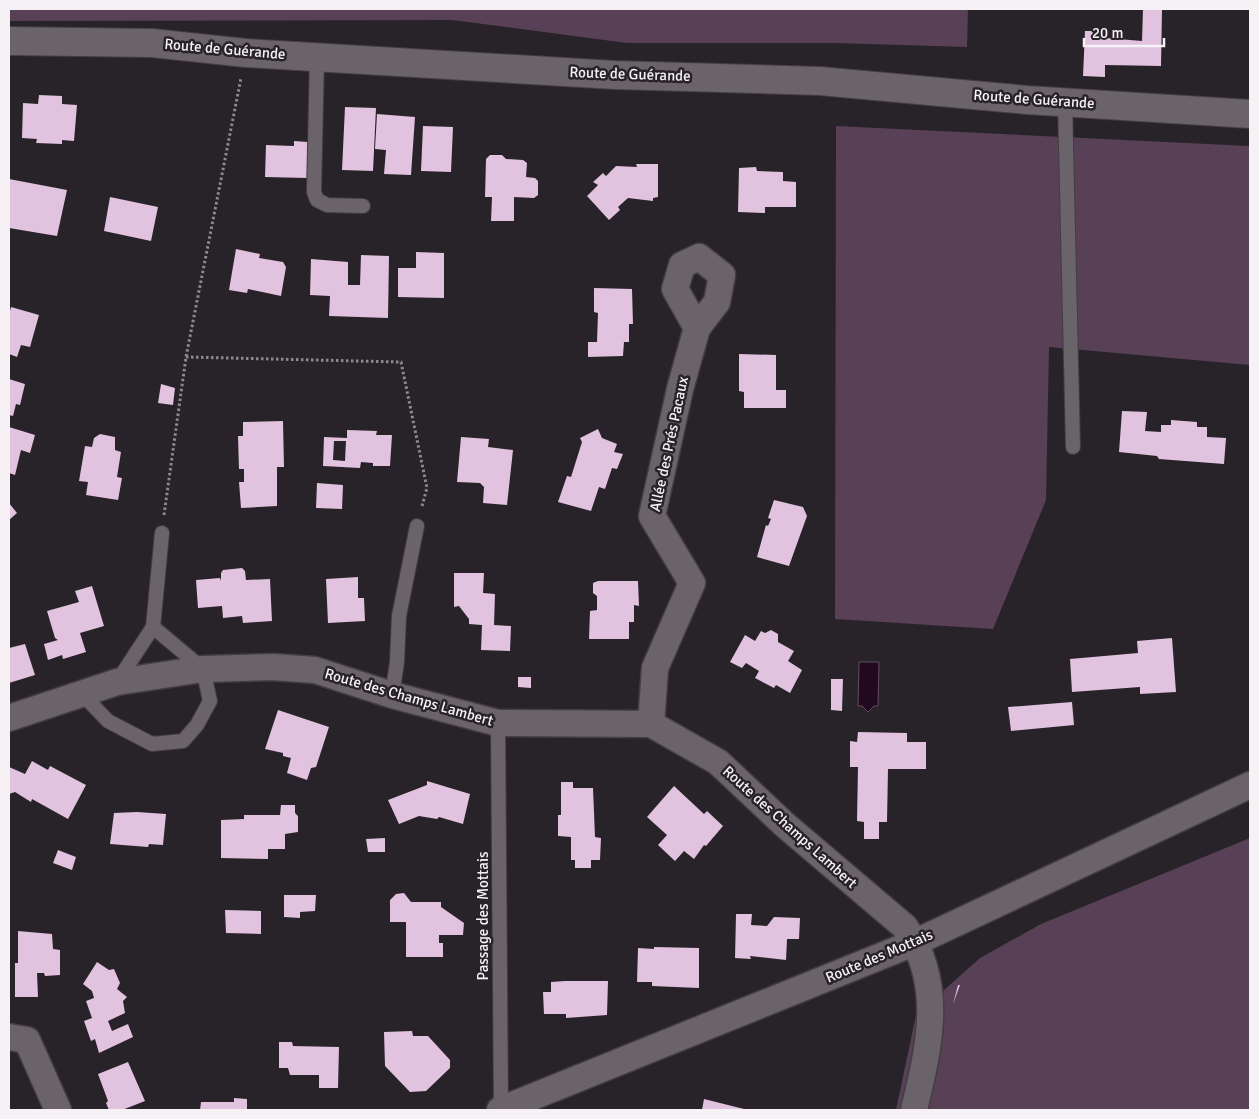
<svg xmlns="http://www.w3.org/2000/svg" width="1259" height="1119" font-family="Signika,sans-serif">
<rect width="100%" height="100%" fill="#282328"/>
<!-- green -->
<path fill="#584056" d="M9 9H968L967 47 836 43H627L452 20 9 21Z
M1250 112V365L1049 347 1046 500 993 629 835 619 836 126 1249 146Z
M1250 838V1110H896L916 1015 980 958 1041 924Z"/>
<!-- water -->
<path fill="#210a20" stroke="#614f60" d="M859 662H879L878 706H874L868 712 862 706H858Z"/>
<!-- building -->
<path fill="#e1c2df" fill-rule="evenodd" d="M1143 9H1162L1161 66 1105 65V77L1083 76 1085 31H1106V38L1142 41Z
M39 95 62 96V104L77 105 74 141 62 140V144L36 143 37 139 22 138 23 103 38 104Z
M345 107 376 108 373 171 342 170Z
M377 114 415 117 411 175 384 174 386 150 375 149Z
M423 126 453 127 451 172 421 171Z
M294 141 308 142 307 178 265 177 266 145 294 146Z
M490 155H502L506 159 523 160 527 163 526 177 535 178 538 181V195L534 198 514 197V221H491L492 197H485L486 159Z
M636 164H658V197L653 198V201L628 198 618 207 620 210 609 220 587 196 598 185 593 182 603 173 606 176 616 166 637 167Z
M756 167 757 171 783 172V181L796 182V207H765V213L738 212 739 168Z
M9 179 67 190 57 236 9 228Z
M110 197 158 207 151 241 104 231Z
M236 249 260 254 259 258 283 262 286 267 281 296 248 289 247 293 229 290Z
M416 252 444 253V298L398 297V268H416Z
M361 255 389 256 388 318 329 316 330 296 310 295 311 259 348 262V285H360Z
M594 288 632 289 633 324H629V342H624L623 356 588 357V342H597L598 313 594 312Z
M11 307 39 315 30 347 21 345 17 357 9 354V315Z
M739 354 776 355V390H786V408H744V392L739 391Z
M9 379 25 384 20 405 16 404 13 416 9 415Z
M161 384 175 388 173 405 158 403Z
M1122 411 1147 412 1145 431 1161 432V425H1171V420L1197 422V427H1207V437L1226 438 1224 464 1159 459 1157 456 1119 452Z
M283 421 284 467H277V506L241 508 239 482H244V469H239L238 436H243V422Z
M9 427 35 435 30 453 21 450 15 475 9 473Z
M598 429 602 438 617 444 614 452 623 454 617 469 612 468 605 489 599 487 591 511 558 502 567 476 571 477 582 442 580 438Z
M347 430 377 431 376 435H392L390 466H373V463L361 462 360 468 323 466 324 437 347 438ZM334 441H346L345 461 333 460Z
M100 434 115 437V450L121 452 117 477 122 478 118 500 86 495 88 482 79 481 85 446 92 447 94 438Z
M461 437 489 439 488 447 513 450 507 505 483 503 484 487 480 483 457 482Z
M317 483 343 485 342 509 316 508Z
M774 500 803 507 807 516 789 566 757 557 766 525 768 526 771 519 768 518Z
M9 503 17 513 9 520Z
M242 568 245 571 246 580 270 579 272 621 243 623 242 616 223 618 222 606 198 608 196 580 220 578 221 581V573L223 570Z
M454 573H484L483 593 495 594 494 625 511 626 510 651 481 650 482 625 469 624V619L459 606 454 607Z
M358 577V598H364L365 621 328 623 326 579Z
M598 581H638L639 606 634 605V622H629V639H589L590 611 597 610V596L593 593V583Z
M92 586 104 626 80 633 86 652 63 659 62 655 48 660 44 644 58 640 55 638 47 611 79 602 75 591Z
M771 630 778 634V642L794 651 788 661 802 670 790 693 776 685 774 688 755 678 759 671 746 663 742 668 730 662 745 635 755 641 761 631 765 633Z
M1172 638 1176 692 1140 694V687L1072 692 1070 659 1138 653 1137 641Z
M25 644 35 675 9 683V648Z
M518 677H531V688L518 687Z
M831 679H843L842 711 831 710Z
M1072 702 1074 725 1011 731 1008 707Z
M278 710 329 727 316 767 311 768 307 780 287 773 291 758 283 756V753L265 749Z
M858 732 907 733V742H926V769H888L887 822H879V839H864V822L857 821 858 767H850V741L857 742Z
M32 761 48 770 50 766 86 785 68 819 32 799 31 802 15 792 9 794V767L25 774Z
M427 781 470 794 463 824 439 817 437 819 419 816 399 824 388 800 427 785Z
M561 782H573V788H593L595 837 601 838 600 860H591V868H575V860H571V837L558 836V815H561Z
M674 786 704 814 707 811 723 826 706 846 704 845 694 859 684 851 675 861 658 845 667 835 647 817Z
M281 805H295V813L298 816V832L285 834V849H268V859L221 858V820L244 819V815H280Z
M137 812 166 814 163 845 149 844 148 847 110 844 114 813Z
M385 838V852H368L366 839Z
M58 850 76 857 72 870 53 863Z
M404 893 411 902H441V907L464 923 463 935H439V943H443V957H406V922H390V900L396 894Z
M284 895H316L315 911 300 912V918L284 917Z
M225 910 261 911V934L226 933Z
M736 914H752L751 925 767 926 774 917 800 918 799 939H787L786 960 750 956 751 959 735 958Z
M18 931 52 934 53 949 60 950V975L45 976 44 973H37L38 997H15V963H18Z
M654 947 699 948V988L652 986V982H637L638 948 654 949Z
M97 962 109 970 114 969 120 983 117 989 127 997 123 1001 125 1013 108 1021 112 1031 128 1024 133 1037 99 1053 95 1039 91 1041 84 1021 92 1018 86 1001 94 998 92 991 83 984Z
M565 981H608L607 1015 566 1018V1014H544L543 992H551V982Z
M958 985H960L953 1004Z
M412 1031 413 1036H428L450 1060V1068L426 1091 410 1092 385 1066 384 1032Z
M279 1042H292L293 1046 339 1047 338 1088H319V1075H290L288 1068H279Z
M128 1062 145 1101 122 1110H109L106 1103 108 1101 98 1074Z
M234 1098 247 1099V1110H200L201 1102H234Z
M704 1099 744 1109V1110H702Z"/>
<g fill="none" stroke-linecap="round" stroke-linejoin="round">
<!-- service casing -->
<g stroke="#433e42" stroke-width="16">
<path id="service" d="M317 57 314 192 317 200 327 205 363 206
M1065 102 1073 447
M153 627 162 533
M82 694 108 721 152 744 183 741 197 725 210 701 203 669 153 627 117 682
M392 695 397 662 399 616 417 526
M498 723 501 1110"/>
</g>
<!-- minor casing -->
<g stroke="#433e42" stroke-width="29">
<path id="minor" d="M9 718 117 682 203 669 273 667 315 670 392 695 498 723 651 724 718 762 785 825 905 927C945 984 929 1047 914 1110
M651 724 655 668 692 583 652 516 680 389 697 328 717 302 722 275 699 257 682 265 675 289 697 328
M9 1037 27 1040 58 1110
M500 1110 916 942 1250 785"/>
</g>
<!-- tertiary casing -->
<g stroke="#433e42" stroke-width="30">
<path id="tertiary" d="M9 41 152 43 246 53 615 75 820 81 1027 100 1250 114"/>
</g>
<!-- path -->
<path stroke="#8d898d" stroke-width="3" stroke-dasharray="2.5 2.5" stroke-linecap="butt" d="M186 357 401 362 427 488 422 506
M164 515 186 357 241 78"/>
<!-- service -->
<use href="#service" stroke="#6a646a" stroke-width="14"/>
<!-- minor -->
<use href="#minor" stroke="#6a646a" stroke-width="26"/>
<!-- tertiary -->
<use href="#tertiary" stroke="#6a646a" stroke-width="28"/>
</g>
<g text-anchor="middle" stroke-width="5" stroke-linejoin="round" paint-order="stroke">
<!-- street labels -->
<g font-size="15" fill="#f5f1f4" stroke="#282328">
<text transform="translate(225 49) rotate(5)" y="5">Route de Guérande</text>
<text transform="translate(630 74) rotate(2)" y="5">Route de Guérande</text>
<text transform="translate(1034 99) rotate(4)" y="5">Route de Guérande</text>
<text transform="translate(669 444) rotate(-78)" y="5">Allée des Prés Pacaux</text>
<text transform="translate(409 697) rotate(16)" y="5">Route des Champs Lambert</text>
<text transform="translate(790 827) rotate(42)" y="5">Route des Champs Lambert</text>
<text transform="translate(483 916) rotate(-90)" y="5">Passage des Mottais</text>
<text transform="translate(879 956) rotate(-23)" y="5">Route des Mottais</text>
</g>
</g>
<!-- border -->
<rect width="1259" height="1119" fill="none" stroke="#f5f1f4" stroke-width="20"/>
<!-- scale -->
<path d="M1084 38v8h80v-8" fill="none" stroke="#f5f1f4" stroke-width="2.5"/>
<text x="1092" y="38" font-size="15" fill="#f5f1f4" stroke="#282328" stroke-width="4" paint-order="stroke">20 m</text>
</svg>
